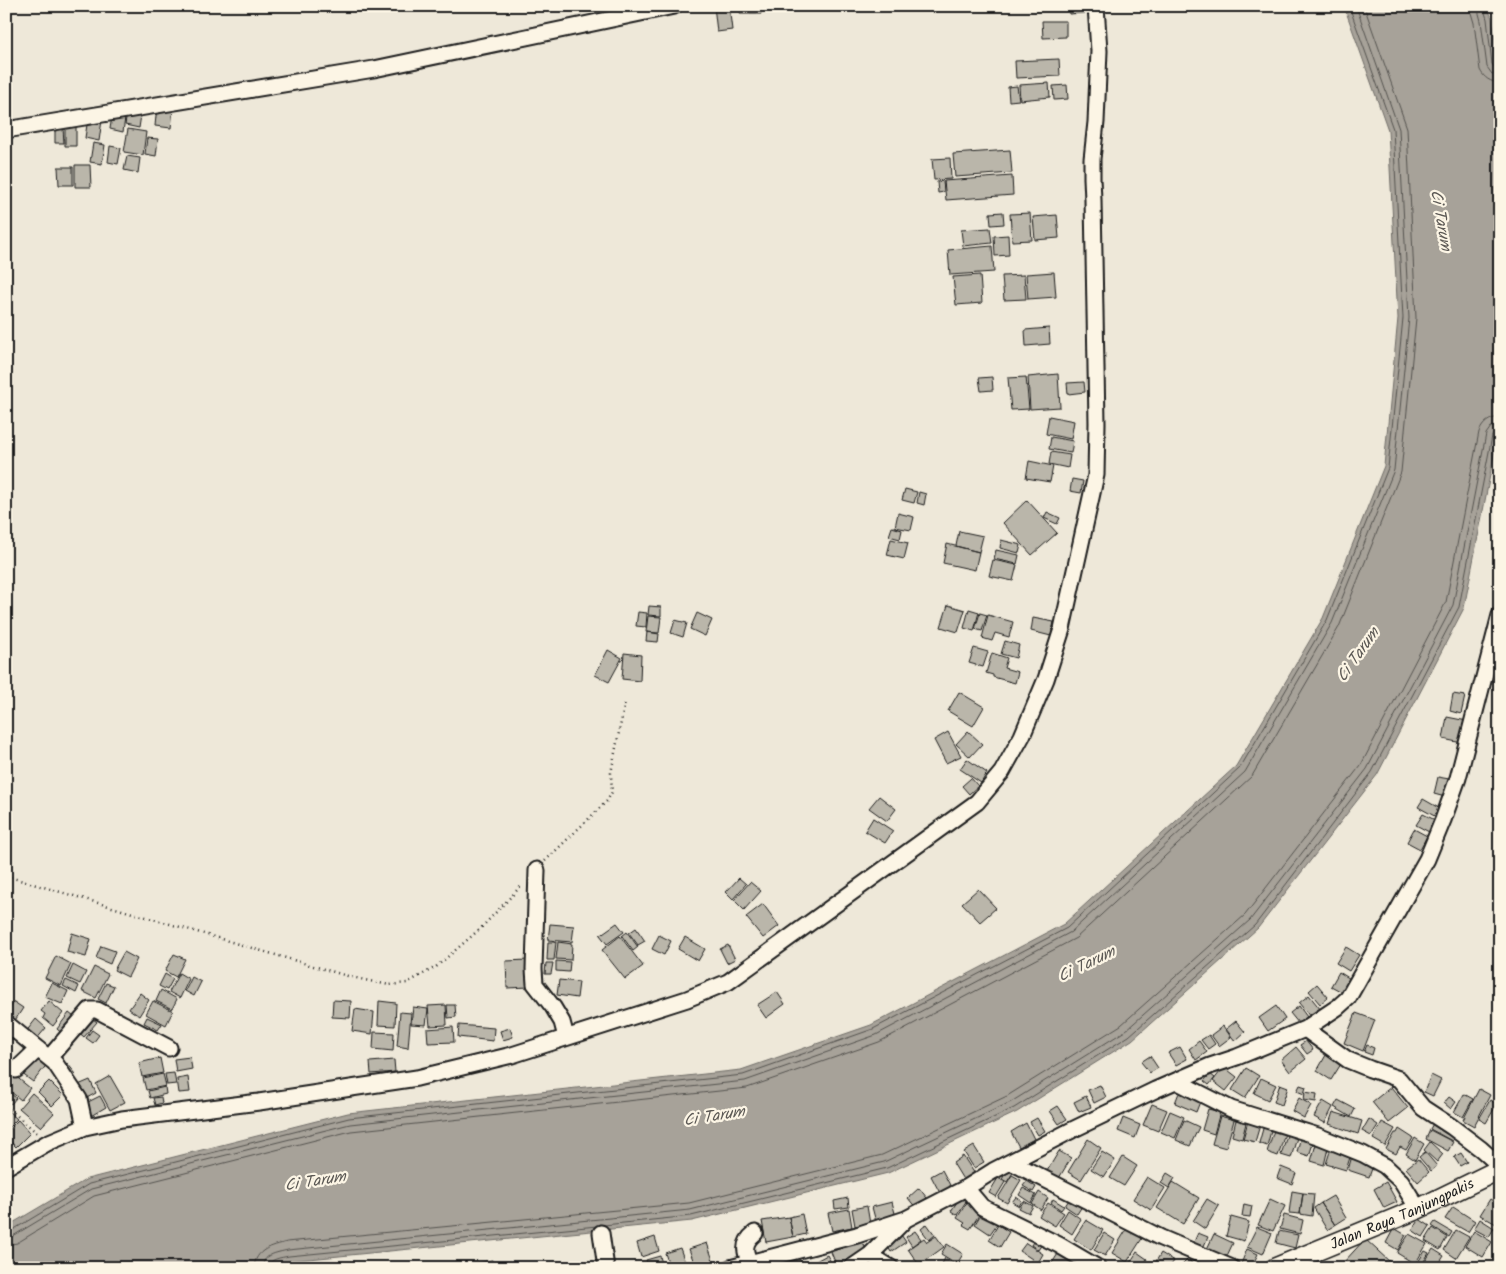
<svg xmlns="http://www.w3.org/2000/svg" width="1506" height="1274" font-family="Kalam,sans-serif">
<rect width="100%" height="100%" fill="#eee8d9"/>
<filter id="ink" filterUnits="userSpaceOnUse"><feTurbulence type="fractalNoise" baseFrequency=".02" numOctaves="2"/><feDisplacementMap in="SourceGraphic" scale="10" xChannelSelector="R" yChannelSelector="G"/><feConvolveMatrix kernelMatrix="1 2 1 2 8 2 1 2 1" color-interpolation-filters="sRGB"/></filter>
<g filter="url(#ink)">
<!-- water -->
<path fill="#a7a299" stroke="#6f6c67" d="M1344 6H1487L1492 18 1500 83V424L1464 608 1377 775 1258 928 1132 1040 1017 1112 888 1173 692 1221 289 1261 265 1268H6V1227L87 1179 348 1113 741 1070 871 1025 1064 924 1236 766 1323 618 1384 466 1398 318 1388 130Z"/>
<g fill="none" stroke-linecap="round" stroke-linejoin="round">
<!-- shore -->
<path stroke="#54524e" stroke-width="1" d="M1469 6 1474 23 1480 70C1484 78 1490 82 1500 83
M1477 6 1481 21 1487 67 1492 74 1500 75
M1483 6 1487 19 1492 64 1495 68 1500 69
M604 1225 691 1216 887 1168 1014 1108 1129 1036 1255 925 1372 772 1459 607 1492 436 1495 432 1500 431
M6 1231H11L89 1184 349 1118 743 1075 873 1029 1067 928 1240 768 1327 620 1388 468 1403 318 1393 129 1349 6
M6 1238 13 1236 91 1189 350 1124 745 1081 876 1035 1071 932 1245 772 1332 623 1394 470 1409 318 1399 129 1356 6
M6 1245 17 1243 94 1196 351 1131 747 1088 879 1042 1076 938 1252 776 1339 627 1401 472 1416 318 1407 128 1364 6
M254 1268C255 1249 272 1246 287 1242L689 1203 882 1155 1007 1096 1121 1025 1245 915 1361 765 1446 602 1479 432C1483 423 1489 418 1500 417
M262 1268C263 1254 276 1253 288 1250L690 1210 884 1162 1011 1102 1125 1031 1250 920 1367 769 1453 605 1486 434 1491 427 1500 425
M268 1268C269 1258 281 1258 289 1256L597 1226"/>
</g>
<!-- building -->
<path fill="#bab6aa" stroke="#1c1c1c" d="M714 6H729L732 30 717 32Z
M740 6H761V14H740Z
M1037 6H1058L1038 10Z
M1068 6H1085V13L1069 14Z
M1042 21H1066V37L1043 38Z
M1059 59 1060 76 1016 78 1015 61Z
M1049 83 1050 97 1020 100 1019 85Z
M1067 85 1068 99 1054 100 1053 86Z
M1017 86 1019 100 1009 101 1008 87Z
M157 106 173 108 171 128 155 126Z
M127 113 141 115 139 128 125 125Z
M112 116 125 118 123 132 110 129Z
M88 118 102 120 99 141 85 138Z
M65 125H76V146H65Z
M55 128H63L64 143H55Z
M128 129 146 132 143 155 124 152Z
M147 138 158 139 156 156 145 154Z
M93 143 105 145 102 164 90 162Z
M110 146 121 148 118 164 108 162Z
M1010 150 1012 173 955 177 953 154Z
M127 156 140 158 138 173 124 170Z
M950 158 951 179 934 180 932 159Z
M75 165H90L91 187H75Z
M58 167H73V185H59Z
M1012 176 1013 195 946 200 944 181Z
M943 181 944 192 938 193 937 182Z
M1003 212 1004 224 991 225 990 213Z
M1030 213 1032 240 1012 241 1010 214Z
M1057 215 1059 238 1035 240 1033 217Z
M990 228 992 243 963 246 961 230Z
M1008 235 1009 255 995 256 994 236Z
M992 246 994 272 950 275 948 250Z
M1054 272 1056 297 1028 299 1026 274Z
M980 275 982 303 956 305 953 277Z
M1024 275 1026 299 1004 300 1002 276Z
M1049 328 1050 344 1026 346 1025 330Z
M1058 374 1060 407 1030 409 1028 377Z
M992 377 993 390 981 391 979 378Z
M1026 377 1029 409 1011 410 1008 378Z
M1084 382 1085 392 1068 394 1067 383Z
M1049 416 1074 421 1071 439 1046 434Z
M1051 437 1073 441 1071 453 1049 449Z
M1051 452 1070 455 1068 468 1049 464Z
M1029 461 1053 466 1050 482 1026 478Z
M1072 479 1083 481 1081 493 1070 491Z
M905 489 917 492 914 503 902 500Z
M919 492 926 494 924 505 917 503Z
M1027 500 1057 533 1032 555 1003 523Z
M1047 512 1060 518 1057 524 1044 518Z
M898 513 914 517 911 530 895 527Z
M892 527 902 530 900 539 889 536Z
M959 531 983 536 979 552 956 546Z
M891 539 908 543 904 559 887 555Z
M1001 540 1021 545 1019 553 1000 548Z
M947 544 979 552 975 570 943 563Z
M996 550 1019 555 1017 564 994 559Z
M993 560 1017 565 1013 581 989 576Z
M948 605 965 610 958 632 941 627Z
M649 606 661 607V616L648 615Z
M969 609 979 612 974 631 964 628Z
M638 612 647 613 646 627 636 626Z
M697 613 712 620 705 636 690 629Z
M980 613 987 615 982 631 975 629Z
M988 615 1013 622 1009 637 995 633 992 641 982 638Z
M648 616 661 617 659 633 646 632Z
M1033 618 1054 622 1051 636 1031 631Z
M675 620 687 623 683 637 671 633Z
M647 632 659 634 658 642 646 641Z
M1005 641 1019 645 1016 658 1001 654Z
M974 648 988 652 983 667 969 663Z
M608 650 622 658 609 682 595 675Z
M624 653 641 655 640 681 622 679Z
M992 653 1007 658 1004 668 1018 672 1015 683 993 677V675L986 673Z
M959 692 984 707 973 726 948 711Z
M1453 694 1465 696 1461 714 1450 711Z
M1447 717 1467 721 1462 743 1443 739Z
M968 731 982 744 970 757 956 744Z
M948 732 961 756 946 763 934 740Z
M967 759 987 773 981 783 960 769Z
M1438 777 1449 779 1445 797 1434 794Z
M971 778 978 786 969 794 962 786Z
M879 796 896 809 887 821 869 808Z
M1423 799 1444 811 1440 819 1418 807Z
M1423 814 1435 820 1429 832 1416 825Z
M873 818 893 831 885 843 865 831Z
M1414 829 1427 836 1420 849 1407 842Z
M739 878 746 884 733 899 726 892Z
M750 882 761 891 744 910 734 900Z
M978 889 996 908 980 922 962 903Z
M763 904 779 926 763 938 746 917Z
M617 923 624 932 607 944 600 935Z
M550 924 574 926 572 942 548 940Z
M636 928 645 941 638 945 629 933Z
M627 932 638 947 633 951 622 936Z
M72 933 91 939 86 957 67 952Z
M659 935 671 941 664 955 652 949Z
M620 936 643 966 625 979 602 950Z
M685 937 705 949 698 961 678 949Z
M548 942H556L554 960H547Z
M558 942 572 944 571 960 556 959Z
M728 945 735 959 727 963 720 949Z
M101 946 115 951 110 964 96 958Z
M1346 947 1359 955 1349 971 1336 963Z
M124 952 137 959 128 977 114 970Z
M174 954 185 959 176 977 165 971Z
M56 956 71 964 61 986 45 978Z
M528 960 529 987 507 988 506 961Z
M556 961 570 962 569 972 556 971Z
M546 963H553L551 974H545Z
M73 965 86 972 80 984 67 978Z
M94 967 108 974 96 998 82 991Z
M1339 972 1352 980 1344 993 1331 986Z
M179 973 189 979 180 998 169 992Z
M165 974 173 979 167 990 159 986Z
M192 977 201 982 194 996 185 991Z
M66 980 79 986 76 993 63 986Z
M559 980 579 982 577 998 557 995Z
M52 983 68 991 62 1004 45 997Z
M106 983 114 986 106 1003 98 999Z
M1317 984 1328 997 1320 1004 1309 991Z
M161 990 177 999 172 1009 156 1001Z
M777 992 785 1004 766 1018 757 1005Z
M140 993 149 1000 139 1016 129 1009Z
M1309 995 1321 1010 1311 1018 1299 1003Z
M333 1000 351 1001 350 1018 332 1017Z
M49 1001 63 1013 53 1026 43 1018 45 1014 41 1011Z
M153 1001 173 1011 166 1025 146 1014Z
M379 1001 396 1003 395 1026 378 1025Z
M14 1002 23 1008 14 1022 6 1018V1014Z
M446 1005 447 1025 430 1026 428 1006Z
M447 1005H455L456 1017 448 1018Z
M1276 1006 1285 1019 1268 1031 1259 1018Z
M1299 1006 1307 1017 1299 1024 1290 1013Z
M413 1007 428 1009 426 1025 411 1024Z
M355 1009 374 1012 372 1034 352 1031Z
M400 1012 411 1013 408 1048 397 1046Z
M69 1013 78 1020 65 1036 57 1029Z
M1356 1013 1375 1020 1363 1051 1344 1043Z
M88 1015 97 1022 84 1037 76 1030Z
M147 1017 162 1024 158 1030 144 1023Z
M36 1019 46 1028 35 1041 25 1033Z
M1236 1021 1245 1032 1235 1041 1226 1029Z
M459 1025 494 1028 493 1041 458 1037Z
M1223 1026 1231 1037 1219 1046 1211 1035Z
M453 1027 454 1042 428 1043 427 1029Z
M510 1028 513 1037 503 1040 500 1031Z
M92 1030 99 1035 93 1043 86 1038Z
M374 1032 394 1033 393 1051 373 1049Z
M1209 1035 1215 1044 1208 1049 1201 1040Z
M1199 1041 1207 1052 1196 1060 1189 1049Z
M1306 1041 1313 1050 1307 1054 1300 1045Z
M1367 1045 1374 1048 1372 1055 1364 1052Z
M1180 1047 1187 1059 1176 1065 1168 1053Z
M1296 1047 1306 1059 1290 1072 1281 1060Z
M37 1054 48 1063 33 1082 21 1073Z
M1326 1055 1341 1064 1331 1080 1317 1071Z
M1150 1056 1158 1068 1150 1073 1141 1062Z
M190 1057 192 1069 176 1072 174 1059Z
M160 1058 163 1073 142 1077 139 1063Z
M394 1060 395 1072 371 1074 370 1062Z
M67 1063 76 1074 71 1078 62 1067Z
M1224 1067 1237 1077 1226 1091 1213 1081Z
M1246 1068 1259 1076 1245 1098 1232 1090Z
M9 1071 30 1088 21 1100 6 1088V1074Z
M174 1073 176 1084 167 1085 165 1074Z
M163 1074 166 1086 146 1090 143 1078Z
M1210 1074 1215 1078 1209 1085 1204 1081Z
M1431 1075 1441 1080 1433 1096 1424 1092Z
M110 1076 125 1102 110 1110 96 1084Z
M188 1077 190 1092 179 1093 177 1079Z
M1261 1078 1276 1085 1268 1100 1254 1093Z
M90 1080 96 1093 83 1100 76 1086Z
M49 1081 63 1095 52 1106 38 1092Z
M1280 1084 1288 1087 1282 1105 1274 1102Z
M1100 1085 1106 1097 1094 1103 1088 1090Z
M1300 1085 1306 1087 1304 1094 1297 1091Z
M165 1087 166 1094 150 1098 148 1091Z
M1391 1087 1408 1108 1389 1123 1372 1102Z
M1479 1089 1490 1095 1474 1126 1463 1120Z
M6 1090 16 1098 11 1104 6 1100Z
M1180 1090 1201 1099 1196 1112 1175 1103Z
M1305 1092 1317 1094 1316 1102 1304 1100Z
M32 1093 54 1113 41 1127 19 1108Z
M1464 1094 1473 1099 1463 1117 1454 1112Z
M100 1096 106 1107 89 1117 82 1105Z
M1086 1096 1091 1107 1079 1112 1074 1102Z
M161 1097 162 1103 155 1105 153 1098Z
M1449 1097 1456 1102 1451 1109 1444 1103Z
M1299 1098 1311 1105 1304 1118 1292 1111Z
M1338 1100 1355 1109 1351 1117 1334 1107Z
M1490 1100 1497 1104 1486 1123 1479 1119Z
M1323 1101 1333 1107 1325 1123 1314 1117Z
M1152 1104 1167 1110 1158 1131 1143 1125Z
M1058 1106 1067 1119 1059 1124 1050 1111Z
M6 1109 17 1119 6 1130Z
M1208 1109 1220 1112 1214 1134 1202 1130Z
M1170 1111 1184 1117 1175 1138 1161 1132Z
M1333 1112 1362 1121 1358 1134 1329 1124Z
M1220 1116 1234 1120 1226 1148 1212 1144Z
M1037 1118 1045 1131 1038 1135 1030 1122Z
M1123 1118 1140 1125 1135 1138 1118 1131Z
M1369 1119 1378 1125 1371 1136 1362 1131Z
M18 1120 30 1133 16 1147 6 1137V1132Z
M1184 1120 1199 1127 1190 1146 1176 1140Z
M1236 1120 1246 1123 1242 1139 1232 1136Z
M1435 1120 1458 1132 1452 1141 1430 1129Z
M1248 1121 1260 1125 1255 1142 1243 1139Z
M1382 1122 1395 1129 1385 1146 1373 1139Z
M1026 1123 1034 1139 1019 1147 1011 1132Z
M1264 1125 1272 1127 1267 1146 1259 1143Z
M1275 1127 1286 1130 1278 1156 1267 1152Z
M1399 1129 1413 1138 1406 1150 1400 1147 1396 1154 1386 1149 1395 1133H1397Z
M1430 1130 1453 1142 1448 1151 1426 1139Z
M1288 1132 1298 1134 1291 1158 1281 1155Z
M1301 1136 1314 1140 1309 1156 1297 1152Z
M1415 1138 1424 1144 1415 1160 1406 1154Z
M1088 1139 1101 1148 1081 1180 1068 1172Z
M1317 1141 1329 1144 1324 1165 1311 1161Z
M1430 1142 1443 1154 1437 1162 1424 1150Z
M1332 1145 1352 1151 1346 1170 1326 1164Z
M974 1146 984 1162 974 1168 964 1152Z
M1059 1151 1071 1158 1059 1178 1047 1171Z
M1102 1152 1115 1160 1104 1177 1091 1169Z
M1425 1152 1437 1166 1431 1171 1419 1157Z
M1461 1153 1467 1162 1460 1166 1454 1157Z
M963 1156 975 1174 964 1181 953 1163Z
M1352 1156 1374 1163 1369 1177 1348 1170Z
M1123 1157 1137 1166 1124 1186 1110 1178Z
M1418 1159 1429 1172 1418 1182 1406 1168Z
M1281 1167 1296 1173 1292 1184 1277 1178Z
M1009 1168 1014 1171 1007 1182 1002 1179Z
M942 1170 952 1189 941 1195 931 1176Z
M1167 1173 1175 1178 1169 1188 1161 1183Z
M1012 1175 1021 1180 1007 1203 998 1198Z
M1147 1177 1165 1188 1151 1210 1133 1199Z
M998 1178 1005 1182 996 1197 989 1193Z
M1027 1181 1036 1187 1033 1192 1023 1186Z
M1173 1182 1199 1198 1183 1224 1157 1208Z
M1386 1182 1397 1202 1384 1208 1374 1189Z
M919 1188 927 1198 916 1208 908 1198Z
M1023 1188 1036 1195 1031 1203 1019 1195Z
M1292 1191 1303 1193 1300 1214 1289 1213Z
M1039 1192 1048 1198 1041 1210 1032 1204Z
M1303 1193 1314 1194 1312 1216 1300 1214Z
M1072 1195 1084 1203 1077 1214 1065 1206Z
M961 1196 967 1200 957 1215 951 1211Z
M1333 1196 1346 1218 1335 1225 1321 1203Z
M1016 1197 1022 1201 1019 1206 1012 1202Z
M848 1198 849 1207 835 1209 834 1201Z
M969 1199 979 1205 975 1212 979 1215 970 1229 963 1225 965 1223 957 1218Z
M1053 1199 1064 1206 1061 1210 1051 1203Z
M1207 1199 1219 1206 1205 1229 1193 1221Z
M1270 1199 1285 1206 1273 1231 1258 1225Z
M1490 1199 1500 1205V1217L1496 1224 1480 1215Z
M1024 1201 1033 1206 1029 1213 1019 1208Z
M892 1202 896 1217 876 1222 872 1207Z
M1048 1203 1064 1213 1055 1226 1039 1216Z
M1321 1203 1335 1225 1327 1230 1314 1208Z
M1244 1204 1252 1206 1250 1217 1242 1216Z
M867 1206 870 1224 855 1226 852 1209Z
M1453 1207 1475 1221 1468 1232 1445 1219Z
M849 1209 852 1227 832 1231 828 1213Z
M1068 1210 1081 1219 1072 1234 1059 1225Z
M802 1214 806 1234 793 1237 789 1217Z
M981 1214 997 1224 990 1234 975 1224Z
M1284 1215 1303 1220 1300 1234 1280 1229Z
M789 1217 793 1237 766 1242 762 1221Z
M1231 1217 1249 1222 1244 1241 1226 1236Z
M1419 1219 1430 1226 1423 1237 1412 1230Z
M1480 1219 1494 1228 1489 1237 1474 1229Z
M1086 1220 1103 1230 1091 1250 1074 1239Z
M1435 1222 1452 1232 1449 1237 1432 1226Z
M927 1224 935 1235 929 1240 921 1229Z
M998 1225 1009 1232 1000 1247 989 1240Z
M1128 1227 1143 1237 1127 1262 1112 1253Z
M1257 1227 1272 1233 1263 1254 1247 1247Z
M1394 1228 1406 1235 1398 1250 1386 1243Z
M1433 1228 1447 1237 1440 1250 1425 1241Z
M1456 1230 1469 1237 1456 1258 1444 1250Z
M915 1231 921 1239 912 1246 906 1237Z
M1279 1231 1298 1235 1295 1248 1276 1243Z
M1474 1231 1492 1242 1483 1257 1465 1246Z
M899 1232 906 1242 891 1252 884 1241Z
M1104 1233 1115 1240 1105 1256 1094 1250Z
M1198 1233 1208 1237 1203 1248 1193 1244Z
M1214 1234 1233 1243 1226 1258 1207 1249Z
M1409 1234 1427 1244 1415 1264 1397 1253Z
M936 1236 944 1247 919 1265 908 1249 924 1238 927 1242Z
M1037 1236 1044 1241 1038 1250 1031 1245Z
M655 1237 659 1251 641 1257 637 1243Z
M1365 1239 1390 1262 1384 1268H1349L1343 1263Z
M862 1240 868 1254 837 1267 831 1252Z
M707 1243 714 1263 696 1268 689 1249Z
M1026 1243 1043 1254 1035 1268H1027L1032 1259 1020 1251Z
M947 1244 963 1254 957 1264 941 1254Z
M680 1248 687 1268H670L665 1253Z
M1061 1249 1083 1263 1080 1268H1049Z
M1247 1249 1258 1254 1251 1268 1241 1264Z
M1433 1249 1444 1256 1436 1268H1421Z
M1425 1251 1429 1253 1420 1268H1417L1415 1267Z
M1137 1252 1147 1259 1142 1268H1134L1129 1264Z
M1161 1253 1174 1261 1169 1268H1152Z
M796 1254 801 1262 791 1268H787L784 1262Z
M827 1255 834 1268H805V1267Z
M660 1256 663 1268H649L646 1260Z
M945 1258 958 1266 957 1268H940Z
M1188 1259 1196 1268H1179Z
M492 1260 494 1268H479L478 1263Z"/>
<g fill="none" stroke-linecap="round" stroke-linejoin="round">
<!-- minor casing -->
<g stroke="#1c1c1c" stroke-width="19">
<path id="minor" d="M6 130 374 69 674 6
M537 870 534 969 535 984 553 1007 562 1022 566 1037
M6 1023 55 1063 79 1099 85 1127
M1305 1029 1348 1060 1370 1069 1399 1079 1423 1108 1452 1127 1481 1149 1500 1166
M49 1058 90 1010H97L169 1048
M16 1070 38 1049
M1176 1081 1231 1109 1318 1136 1363 1154 1385 1166 1401 1181 1418 1209
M1011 1162 1161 1238 1232 1268
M6 1167 47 1143 85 1127 122 1119 259 1102 417 1078 512 1055 687 999 728 982 977 802 1002 772 1022 736 1046 679 1062 629 1096 475 1097 423 1093 200 1092 178V159L1096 122 1099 51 1096 6
M966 1188 982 1207 1059 1245 1098 1268
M601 1233 606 1268
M870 1255 891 1268
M730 1268 857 1235 906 1219 966 1188 993 1171 1072 1130 1155 1090 1210 1066 1237 1057 1305 1029 1338 1007 1348 998 1427 859 1443 820 1458 778 1500 615
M752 1268C745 1253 741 1244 755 1233
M851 1268 870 1255 904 1221"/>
</g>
<!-- tertiary casing -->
<g stroke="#1c1c1c" stroke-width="22">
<g id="tertiary">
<path id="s1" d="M1275 1268 1418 1209 1500 1169"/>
</g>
</g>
<!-- path -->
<path stroke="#1c1c1c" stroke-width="2.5" stroke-dasharray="1 4" stroke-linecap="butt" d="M545 861 607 801 612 792 611 773 625 702
M6 876 351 977 389 985 407 983 436 967 481 928 522 885
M6 1106 37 1133"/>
<!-- minor -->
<use href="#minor" stroke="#fcf5e5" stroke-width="15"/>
<!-- tertiary -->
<use href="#tertiary" stroke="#fcf5e5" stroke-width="19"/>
</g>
</g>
<g text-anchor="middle" stroke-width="4.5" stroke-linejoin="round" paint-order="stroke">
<!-- street labels -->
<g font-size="15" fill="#1c1c1c" stroke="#fcf5e5">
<text dy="5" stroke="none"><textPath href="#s1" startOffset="138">Jalan Raya Tanjungpakis</textPath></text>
</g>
<!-- water labels -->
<g font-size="16" font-style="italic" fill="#5b5854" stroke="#fcf5e5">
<text transform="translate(1442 220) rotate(80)" y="6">Ci Tarum</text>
<text transform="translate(1357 654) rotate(-55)" y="6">Ci Tarum</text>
<text transform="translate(1086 963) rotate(-26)" y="6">Ci Tarum</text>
<text transform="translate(714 1115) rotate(-9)" y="6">Ci Tarum</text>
<text transform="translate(315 1180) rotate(-9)" y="6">Ci Tarum</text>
</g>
</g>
<!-- margin -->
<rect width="1506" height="1274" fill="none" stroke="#fcf5e5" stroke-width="25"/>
<rect x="12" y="12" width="1481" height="1249" fill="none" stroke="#1c1c1c" stroke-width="2" filter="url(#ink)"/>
</svg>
